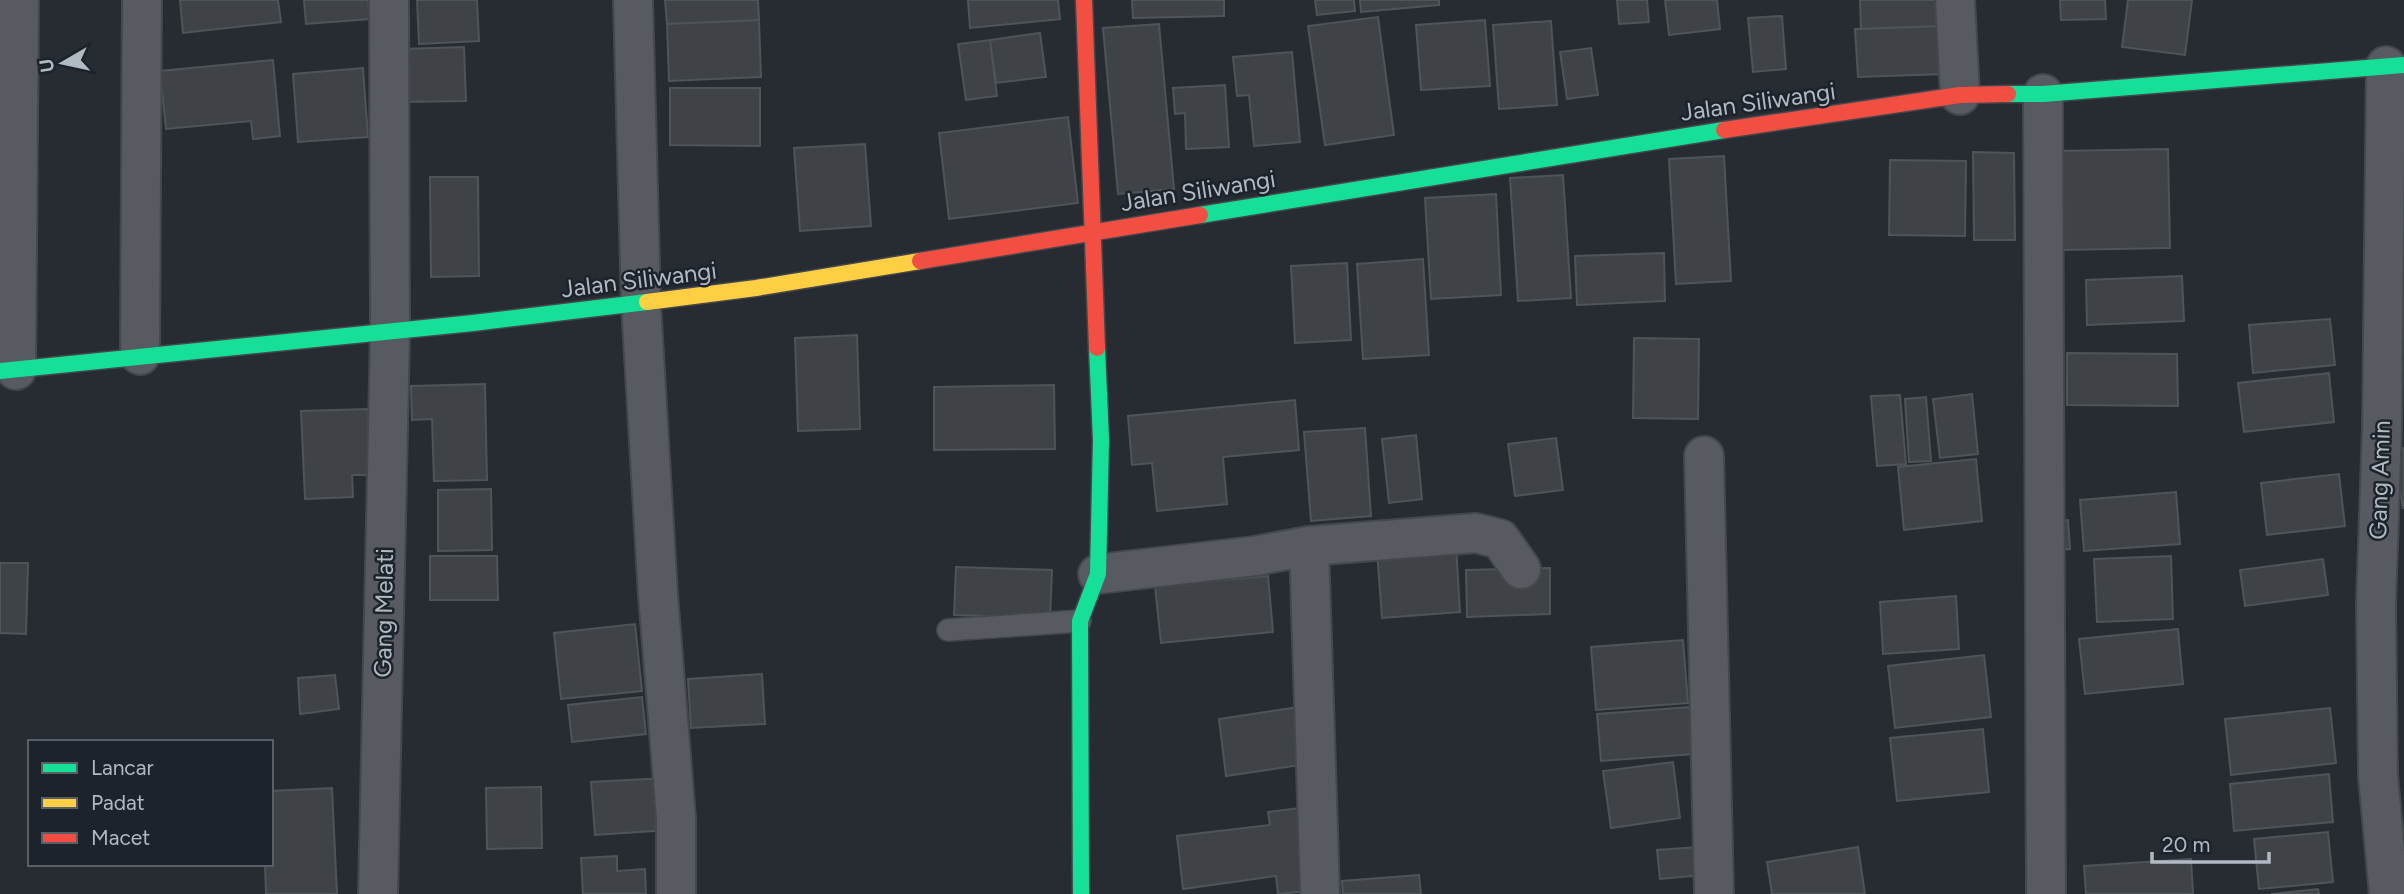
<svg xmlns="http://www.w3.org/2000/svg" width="2404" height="894" font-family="Figtree,sans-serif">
<rect width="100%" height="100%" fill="#272c32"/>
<!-- building -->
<path fill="#3f4348" stroke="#4f5459" stroke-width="2" d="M180 0H278L281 22 183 33Z
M304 0H368L370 19 306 24Z
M417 0H477L479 41 419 44Z
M665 0H758L759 20 667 24Z
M968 0H1058L1060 19 970 28Z
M1132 0H1224V16L1133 18Z
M1315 0H1354L1355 11 1317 15Z
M1360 0H1439V5L1361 12Z
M1617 0H1647L1649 22 1619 24Z
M1665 0H1717L1720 29 1669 35Z
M1860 0H1941L1943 26 1861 29Z
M2060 0H2105L2106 19 2061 20Z
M2128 0H2192L2185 55 2122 47Z
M1782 16 1786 69 1753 72 1748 18Z
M1378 17 1394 135 1325 145 1308 26Z
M759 20 761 77 669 81 667 24Z
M1485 20 1490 86 1421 90 1416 25Z
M1551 21 1557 105 1499 109 1493 25Z
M1159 24 1174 189 1118 194 1103 28Z
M1943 26 1945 74 1858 77 1855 29Z
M1040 33 1046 77 996 83 990 40Z
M990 40 997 96 966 100 958 44Z
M464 47 466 101 403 102 402 49Z
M1591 48 1598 95 1567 99 1560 52Z
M1292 52 1300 142 1254 146 1249 95 1237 96 1233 57Z
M273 60 280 136 253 139 251 121 166 129 160 71Z
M363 68 368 137 298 142 293 74Z
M1225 85 1229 147 1186 149 1185 113 1175 114 1173 88Z
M670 88H760V146L670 145Z
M1068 117 1078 203 949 219 939 133Z
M865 144 871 226 800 231 794 148Z
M2168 149 2170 248 2060 250 2058 151Z
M1973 152 2014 153 2015 240H1974Z
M1724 156 1731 281 1676 284 1669 159Z
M1890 160 1966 161 1965 236 1889 235Z
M1563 175 1571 298 1518 301 1510 178Z
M430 177H478L479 276 431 277Z
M1496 194 1501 295 1431 299 1425 198Z
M1664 253 1665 301 1577 305 1575 256Z
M1423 259 1429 355 1363 359 1357 264Z
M1347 263 1351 340 1295 343 1291 266Z
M2182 276 2184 321 2087 325 2086 280Z
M2330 319 2335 365 2253 373 2249 325Z
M857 335 860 429 798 431 795 338Z
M1634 338 1699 339 1698 419 1633 418Z
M2067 353 2177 354 2178 406 2067 405Z
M2329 373 2334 422 2244 432 2238 383Z
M485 384 487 480 434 481 432 419 412 420 411 386Z
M1054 385 1055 449 934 450V387Z
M1972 394 1978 454 1940 458 1933 399Z
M1900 395 1906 464 1877 466 1871 396Z
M1926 397 1931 461 1909 462 1905 399Z
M1295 400 1299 450 1223 457 1227 504 1157 511 1152 463 1132 465 1128 416Z
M368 409 371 475H352L353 497 305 499 301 411Z
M1365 428 1371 516 1311 521 1304 432Z
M1416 435 1422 499 1389 503 1382 439Z
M1556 438 1563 490 1515 496 1508 444Z
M2404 448V508H2403L2393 450Z
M1976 459 1982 521 1904 530 1898 467Z
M2339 474 2345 526 2267 535 2261 483Z
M491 489 492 550 438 551V490Z
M2176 492 2180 544 2084 551 2080 500Z
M2068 520 2070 549 2053 551 2051 522Z
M1456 545 1460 612 1382 618 1377 551Z
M430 556H497L498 600H430Z
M2171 556 2173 619 2097 622 2094 559Z
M2323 559 2328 595 2245 606 2240 570Z
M0 563H28L26 634 0 633Z
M956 567 1052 570 1050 618 954 615Z
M1550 568V614L1467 617 1466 570Z
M1268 576 1273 632 1161 643 1155 586Z
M1956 596 1959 649 1883 654 1880 602Z
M635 624 642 691 561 699 554 633Z
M2178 629 2183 684 2085 694 2079 639Z
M1683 640 1688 703 1596 710 1591 647Z
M1984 655 1991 717 1895 728 1888 666Z
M762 674 765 724 691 728 688 679Z
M335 675 339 709 300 714 298 678Z
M642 697 646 734 572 742 568 705Z
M1299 707 1307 764 1226 776 1219 719Z
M1690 707 1694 754 1601 761 1597 714Z
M2330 708 2336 763 2231 775 2225 719Z
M1983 729 1989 792 1897 801 1890 738Z
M1673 762 1680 818 1611 828 1603 771Z
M2329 774 2333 822 2234 831 2230 784Z
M666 778 669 830 595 835 591 782Z
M541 787 542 848 487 849 486 788Z
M332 788 337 894H266L265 864H271V791Z
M1307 807 1318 890 1278 894 1276 876 1183 889 1177 836 1270 825 1268 812Z
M2328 832 2333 882 2259 889 2254 839Z
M1699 847 1702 875 1660 879 1657 850Z
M1858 847 1865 894H1772L1767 862Z
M617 856V871L645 869 646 894H583L581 858Z
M2191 859 2193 894H2086L2084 866Z
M1419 875 1421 894H1343L1342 881Z
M2318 889 2319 894H2271Z"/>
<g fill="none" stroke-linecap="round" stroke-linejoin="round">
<!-- lane casing -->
<g stroke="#44484d" stroke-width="24">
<path id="lane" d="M948 630 1080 621"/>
</g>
<!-- street casing -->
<g stroke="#44484d" stroke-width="42">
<path id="street" d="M633 0 641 304 658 595 676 818V894
M1955 0 1960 95
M2386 66 2382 428 2376 604 2378 776 2389 894
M2043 94 2046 894
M140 355 142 0
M16 370 19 0
M1704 456 1714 894
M1309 546 1320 894
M1098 574 1255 556 1309 546 1476 533 1500 539 1521 569
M378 894 390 333 389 0"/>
</g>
<!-- fast casing -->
<g stroke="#44484d" stroke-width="19">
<path id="fast" d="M2008 94H2043L2404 65
M1200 215 1724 130
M0 371 473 323 647 302
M1081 894 1080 621 1098 574 1101 440 1097 348"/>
</g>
<!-- slow casing -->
<g stroke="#44484d" stroke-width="19">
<path id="slow" d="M647 302 756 288 920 261"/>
</g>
<!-- jam casing -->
<g stroke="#44484d" stroke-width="19">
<path id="jam" d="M1084 0 1097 348
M1724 130 1960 95 2008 94
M920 261 1200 215"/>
</g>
<!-- lane -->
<use href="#lane" stroke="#575a60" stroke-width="21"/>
<!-- street -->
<use href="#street" stroke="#575a60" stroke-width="38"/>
<!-- fast -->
<use href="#fast" stroke="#16e098" stroke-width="16"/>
<!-- slow -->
<use href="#slow" stroke="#ffcf43" stroke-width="16"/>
<!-- jam -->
<use href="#jam" stroke="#f24e42" stroke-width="16"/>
</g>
<g text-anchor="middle" stroke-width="5" stroke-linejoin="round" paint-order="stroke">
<!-- street labels -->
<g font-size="24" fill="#b1b9c3" stroke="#1c232b">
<text transform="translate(1758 102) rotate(-8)" y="8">Jalan Siliwangi</text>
<text transform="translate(1198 191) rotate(-9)" y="8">Jalan Siliwangi</text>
<text transform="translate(639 280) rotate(-7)" y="8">Jalan Siliwangi</text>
<text transform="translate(2380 480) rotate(-88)" y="8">Gang Amin</text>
<text transform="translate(384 613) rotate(-89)" y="8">Gang Melati</text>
</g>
</g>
<!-- legend -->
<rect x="28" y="740" width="245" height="126" fill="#1c232b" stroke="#585f68" stroke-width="2"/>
<rect x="42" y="763" width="35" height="10" fill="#16e098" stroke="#585f68" stroke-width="2"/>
<text x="91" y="775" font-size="21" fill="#b1b9c3">Lancar</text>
<rect x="42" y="798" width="35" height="10" fill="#ffcf43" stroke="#585f68" stroke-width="2"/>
<text x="91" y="810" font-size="21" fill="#b1b9c3">Padat</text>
<rect x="42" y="833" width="35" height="10" fill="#f24e42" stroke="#585f68" stroke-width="2"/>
<text x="91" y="845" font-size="21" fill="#b1b9c3">Macet</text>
<!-- north arrow -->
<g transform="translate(63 63) rotate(261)" stroke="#1c232b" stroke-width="5" paint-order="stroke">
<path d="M0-5L12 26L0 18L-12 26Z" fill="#b1b9c3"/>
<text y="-10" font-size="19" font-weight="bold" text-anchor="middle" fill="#b1b9c3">U</text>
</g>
<!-- scale -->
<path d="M2152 852v10h117v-10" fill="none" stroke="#b1b9c3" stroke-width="3.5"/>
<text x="2162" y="852" font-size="21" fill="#b1b9c3" stroke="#1c232b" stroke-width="5" paint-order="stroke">20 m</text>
</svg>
